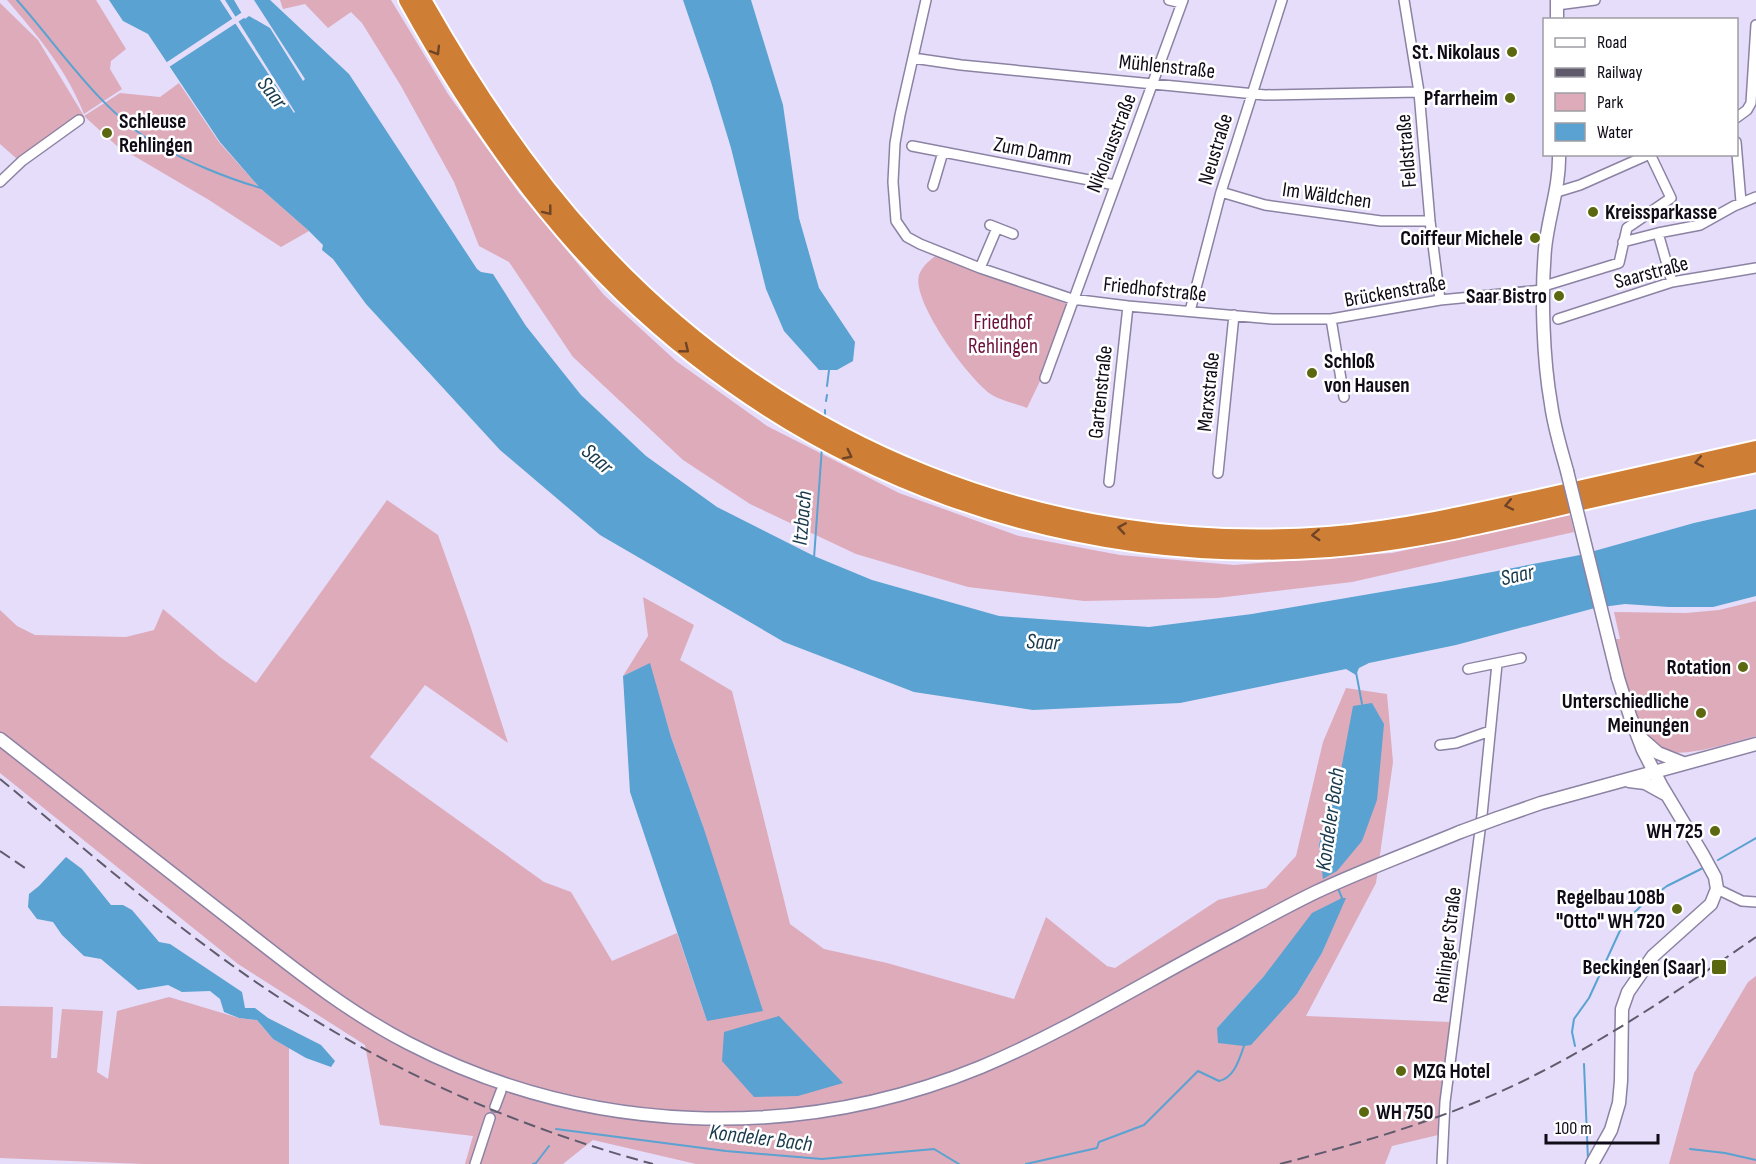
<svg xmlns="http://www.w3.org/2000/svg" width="1756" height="1164" font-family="'Sofia Sans Condensed',sans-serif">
<rect width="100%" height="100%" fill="#e5ddfa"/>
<!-- green -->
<path fill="#deabbb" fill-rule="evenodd" d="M7 0H96L126 49 111 61 110 69 122 89 84 114C67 70 37 35 7 0Z
M280 0H391L448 94 519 193 604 295 676 361 767 426 899 493 1019 536 1120 555 1234 565 1392 553 1570 515 1574 532 1352 582 1217 598 1084 601 968 587 856 554 750 504 683 460 573 357 509 262 479 246 454 182 401 86 362 23 351 12 328 28 305 4 283 9Z
M0 3 38 40 84 116 120 93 160 97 179 83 219 142 260 188 309 231 281 247 209 200 117 146 84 116 25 166 0 144Z
M938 254 1067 304 1042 377 1027 408C1017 404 1002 401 992 395 970 381 911 301 919 275 923 265 930 260 938 254Z
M387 500 438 535 470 625 508 743 425 685 370 757 544 882 571 892 612 961 677 933 707 1021 703 826 671 737 649 664 623 676 648 636 643 597 694 625 680 660 732 691 790 924 824 949 887 963 1014 999 1046 917 1107 966 1115 968 1218 900 1266 888 1296 856 1323 742 1346 688 1387 694 1393 762 1376 883 1306 1016 1450 1022 1438 1135 1392 1146 1385 1164H696L593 1140 563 1164H465L473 1136 380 1125 365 1045 238 964 0 773V610L17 626 35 635 126 637 154 630 163 609 220 657 256 683ZM1338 786 1324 879 1319 844ZM1345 898 1322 953 1297 994 1217 1028 1264 976Z
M1756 601V736C1733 742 1692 756 1669 752 1631 744 1624 671 1616 639H1620L1614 612 1686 613 1719 610Z
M1756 976V1164H1669L1694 1073 1748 982Z
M169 997 239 1018 257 1020 273 1039 289 1048V1164H143L0 1158V1006L53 1007 51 1058H57L62 1009 103 1011 97 1072 108 1079 117 1011Z"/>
<!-- water -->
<path fill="#59a2d1" d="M109 0H220L294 113 295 112 225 0H234L245 19 249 16 270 28 303 81 305 79 254 0H270L349 74 477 269 481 272 493 274 526 326 581 395 646 456 717 507 814 556 872 580 999 616 1149 627 1252 614 1440 582 1580 555 1694 523 1756 509V596L1713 607H1669L1625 604 1595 608 1456 645 1369 663 1359 668 1356 675 1346 669 1180 703 1033 710 914 692 784 642 600 535 500 450 366 304 333 259 322 250 323 245 309 231 260 188 220 142 148 34 123 21Z
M683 0H751L783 105 799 218 819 288 855 342 853 361 837 370H819L784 331 766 289 731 148 711 82Z
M650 663 671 737 703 826 763 1011 707 1021 630 792 623 676Z
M1372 703 1384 724 1377 800 1362 841 1337 871 1323 879 1319 844 1338 786 1353 706Z
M66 857 82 869 111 905H123L132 910 159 942 170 944 242 992 245 1008H255L268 1018 321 1045 335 1061 331 1067 306 1058 273 1039 257 1020 239 1018 224 1012 220 999 210 991 182 992 168 985 138 990 101 959 84 956 62 935 53 922 37 919 28 907 29 894 39 886Z
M1342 898H1346L1322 953 1297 994 1251 1045 1244 1046 1218 1043 1217 1028 1264 976 1312 913Z
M779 1016 843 1083 798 1096 754 1097 722 1061 724 1032Z"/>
<!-- pier -->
<path fill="#e5ddfa" d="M244 11 246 15 250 14 166 69 164 64Z"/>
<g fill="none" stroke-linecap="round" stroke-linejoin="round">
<!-- stream -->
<path stroke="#59a2d1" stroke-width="2" d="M17 0C59 47 101 112 156 144 185 161 229 179 261 188
M827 386 829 370
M826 401 827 395
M825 418V410
M814 558 822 447
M1356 672 1362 704
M1718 860 1756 838
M1337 886 1342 898 1341 901
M1575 1046 1572 1032 1574 1019 1589 998 1623 924 1645 902 1667 886 1703 868
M1584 1064 1588 1160
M556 1129 726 1151 822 1159 934 1149 959 1164
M1690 1149 1725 1153 1756 1160
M533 1164 536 1163 549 1146
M1026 1164 1097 1148 1099 1142 1144 1125 1198 1071 1219 1081C1234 1078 1239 1060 1244 1046"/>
<!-- minor casing -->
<g stroke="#8c82a3" stroke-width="12">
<path id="minor" d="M926 0 900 115 895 143 893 182 896 221 907 237 920 244 980 268 1072 299 1128 306 1273 319H1331L1440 300 1543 290
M1169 0 1182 3
M1404 0 1419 92 1430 221 1440 300
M1557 5 1595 0
M913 58 961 65 1265 95 1419 92
M1736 118 1747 110 1751 103 1756 25
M1736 142 1741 202
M912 146 1115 185
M0 182 22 161 79 120
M933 186 943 152
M1221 192 1265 205 1381 221H1430
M1557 192 1580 185 1650 154
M990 225 1013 234
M1623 242 1658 233
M980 268 997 228
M1672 282 1658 233 1700 225 1734 206 1756 197
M1544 286 1619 263 1627 228 1671 198 1650 154
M1190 311 1221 192 1282 0
M1331 319 1344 397
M1558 319 1672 282 1756 268
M1045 378 1183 0
M1218 473 1234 315
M1109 482 1128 306
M1468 669 1521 658
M1440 745 1456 743 1490 731
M1717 889 1742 901 1756 902
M495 1107 501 1091
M475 1164 490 1118
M1442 1164 1445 1102 1482 815 1497 664"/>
</g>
<!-- secondary casing -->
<g stroke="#8c82a3" stroke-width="15">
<path id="secondary" d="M1557 0V20
M1559 154C1560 187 1548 217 1545 249 1541 295 1543 359 1551 404 1554 427 1561 449 1567 471
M1641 738 1658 753 1683 763
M0 739C73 796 147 854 220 911 281 958 340 1008 408 1043 586 1135 796 1143 981 1067 1069 1030 1151 978 1236 934 1262 920 1289 905 1316 892 1363 870 1412 852 1460 832
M1629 781 1645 783 1665 794
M1498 818 1541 803 1756 744
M1592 1164 1611 1130 1619 1103 1621 1081 1622 1009 1628 992 1653 956 1711 904 1717 889 1715 877 1703 855 1661 785 1643 750 1630 716 1618 678"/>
</g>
<!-- motorway casing -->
<g stroke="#fff" stroke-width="20">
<path id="motorway" d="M407 0C465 105 535 209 622 293 812 476 1065 569 1329 549 1416 542 1502 521 1586 501 1642 488 1699 476 1756 464
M423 0C471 85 527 170 593 242 781 449 1049 556 1328 535 1400 529 1472 513 1543 497 1614 481 1685 465 1756 449"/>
</g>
<!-- minor -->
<use href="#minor" stroke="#fff" stroke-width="9"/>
<!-- secondary -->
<use href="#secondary" stroke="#fff" stroke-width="12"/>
<!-- motorway -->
<use href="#motorway" stroke="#cf7e36" stroke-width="16"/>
<!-- rail -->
<path stroke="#605a6d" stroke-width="2" stroke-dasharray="12 6" stroke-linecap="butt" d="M0 779C95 857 193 944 297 1009 407 1079 527 1130 653 1164
M0 851 25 868
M1280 1164C1368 1141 1456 1116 1537 1074 1614 1035 1685 986 1756 937"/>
<!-- secondary-bridge casing -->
<g stroke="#8c82a3" stroke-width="15" stroke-linecap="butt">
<path id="secondary-bridge" d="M1567 471 1618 678
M1460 832 1498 818"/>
</g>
<!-- secondary-bridge -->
<use href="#secondary-bridge" stroke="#fff" stroke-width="12"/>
</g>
<!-- one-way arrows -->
<defs><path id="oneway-chevron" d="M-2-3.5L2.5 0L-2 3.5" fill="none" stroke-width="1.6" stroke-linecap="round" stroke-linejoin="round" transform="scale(1.5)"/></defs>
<g stroke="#6f4426">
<use href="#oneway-chevron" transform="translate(436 51) rotate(59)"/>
<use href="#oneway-chevron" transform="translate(548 211) rotate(52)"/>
<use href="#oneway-chevron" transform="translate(685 349) rotate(39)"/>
<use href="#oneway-chevron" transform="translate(848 455) rotate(27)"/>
<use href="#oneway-chevron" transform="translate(1699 462) rotate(168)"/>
<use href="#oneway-chevron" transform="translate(1509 505) rotate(168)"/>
<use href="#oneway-chevron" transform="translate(1122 528) rotate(-171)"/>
<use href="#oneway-chevron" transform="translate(1316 535) rotate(177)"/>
</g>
<!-- markers -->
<g fill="#5b6810" stroke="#fff" stroke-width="2">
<circle cx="1512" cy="52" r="6"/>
<circle cx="1510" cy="98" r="6"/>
<circle cx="107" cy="133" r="6"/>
<circle cx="1593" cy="212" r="6"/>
<circle cx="1535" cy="238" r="6"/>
<circle cx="1559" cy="296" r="6"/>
<circle cx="1312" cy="373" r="6"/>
<circle cx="1743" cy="667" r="6"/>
<circle cx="1701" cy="713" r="6"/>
<circle cx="1715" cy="831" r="6"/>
<circle cx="1677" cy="909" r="6"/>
<rect x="1711" y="959" width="16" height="16" rx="3"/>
<circle cx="1401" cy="1071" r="6"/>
<circle cx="1364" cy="1112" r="6"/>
</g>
<g text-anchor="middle" stroke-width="5" stroke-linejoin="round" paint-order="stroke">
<!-- poi labels -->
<g font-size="21" font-weight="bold" fill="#0f0b17" stroke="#fff" text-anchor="end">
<text x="1500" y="59">St. Nikolaus</text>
<text x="1498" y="105">Pfarrheim</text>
<text x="119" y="128" text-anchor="start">Schleuse<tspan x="119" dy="24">Rehlingen</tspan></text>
<text x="1605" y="219" text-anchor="start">Kreissparkasse</text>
<text x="1523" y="245">Coiffeur Michele</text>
<text x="1547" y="303">Saar Bistro</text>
<text x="1324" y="368" text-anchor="start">Schloß<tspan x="1324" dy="24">von Hausen</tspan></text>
<text x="1731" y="674">Rotation</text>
<text x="1689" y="708">Unterschiedliche<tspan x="1689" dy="24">Meinungen</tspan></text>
<text x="1703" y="838">WH 725</text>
<text x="1665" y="904">Regelbau 108b<tspan x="1665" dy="24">"Otto" WH 720</tspan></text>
<text x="1706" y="974">Beckingen (Saar)</text>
<text x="1413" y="1078" text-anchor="start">MZG Hotel</text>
<text x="1376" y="1119" text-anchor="start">WH 750</text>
</g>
<!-- street labels -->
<g font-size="21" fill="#0f0b17" stroke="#fff">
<text transform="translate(1167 66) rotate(6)" y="7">Mühlenstraße</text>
<text transform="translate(1111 143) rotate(-69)" y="7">Nikolausstraße</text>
<text transform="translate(1215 149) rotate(-73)" y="7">Neustraße</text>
<text transform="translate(1033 151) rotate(11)" y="7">Zum Damm</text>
<text transform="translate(1406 151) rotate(-95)" y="7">Feldstraße</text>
<text transform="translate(1327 195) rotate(8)" y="7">Im Wäldchen</text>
<text transform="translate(1651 272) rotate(-15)" y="7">Saarstraße</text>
<text transform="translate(1155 289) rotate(6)" y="7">Friedhofstraße</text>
<text transform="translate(1395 291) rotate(-10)" y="7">Brückenstraße</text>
<text transform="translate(1100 392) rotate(-84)" y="7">Gartenstraße</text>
<text transform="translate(1208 392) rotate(-84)" y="7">Marxstraße</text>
<text transform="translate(1447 945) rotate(-83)" y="7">Rehlinger Straße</text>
</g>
<!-- park labels -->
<g font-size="21" fill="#6d0f3b" stroke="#fff">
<text x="1003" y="329">Friedhof<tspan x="1003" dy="24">Rehlingen</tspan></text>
</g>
<!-- water labels -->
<g font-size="22" font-style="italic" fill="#19394d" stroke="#fff">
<text transform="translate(273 92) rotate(52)" y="8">Saar</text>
<text transform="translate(598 458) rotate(41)" y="8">Saar</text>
<text transform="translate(801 518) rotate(-85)" y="8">Itzbach</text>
<text transform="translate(1517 574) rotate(-13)" y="8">Saar</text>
<text transform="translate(1043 641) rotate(3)" y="8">Saar</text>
<text transform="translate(1329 819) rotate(-82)" y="8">Kondeler Bach</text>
<text transform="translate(761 1137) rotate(7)" y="8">Kondeler Bach</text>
</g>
</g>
<!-- legend -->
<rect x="1543" y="18" width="195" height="138" fill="#ffffff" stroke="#9f9da2" stroke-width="1.5"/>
<rect x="1555" y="38" width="30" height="9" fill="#ffffff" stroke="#9f9da2" stroke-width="1.5"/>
<text x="1597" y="48" font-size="18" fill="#0f0b17">Road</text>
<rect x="1555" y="68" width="30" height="9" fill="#605a6d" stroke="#9f9da2" stroke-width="1.5"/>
<text x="1597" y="78" font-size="18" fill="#0f0b17">Railway</text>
<rect x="1555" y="93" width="30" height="18" fill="#deabbb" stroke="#9f9da2" stroke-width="1.5"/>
<text x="1597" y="108" font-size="18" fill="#0f0b17">Park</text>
<rect x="1555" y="123" width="30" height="18" fill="#59a2d1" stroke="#9f9da2" stroke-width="1.5"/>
<text x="1597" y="138" font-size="18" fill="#0f0b17">Water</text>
<!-- scale -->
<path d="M1546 1134v9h112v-9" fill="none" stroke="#0f0b17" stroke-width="3"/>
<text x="1555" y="1134" font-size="18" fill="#0f0b17" stroke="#ffffff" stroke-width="4.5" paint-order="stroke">100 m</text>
</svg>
